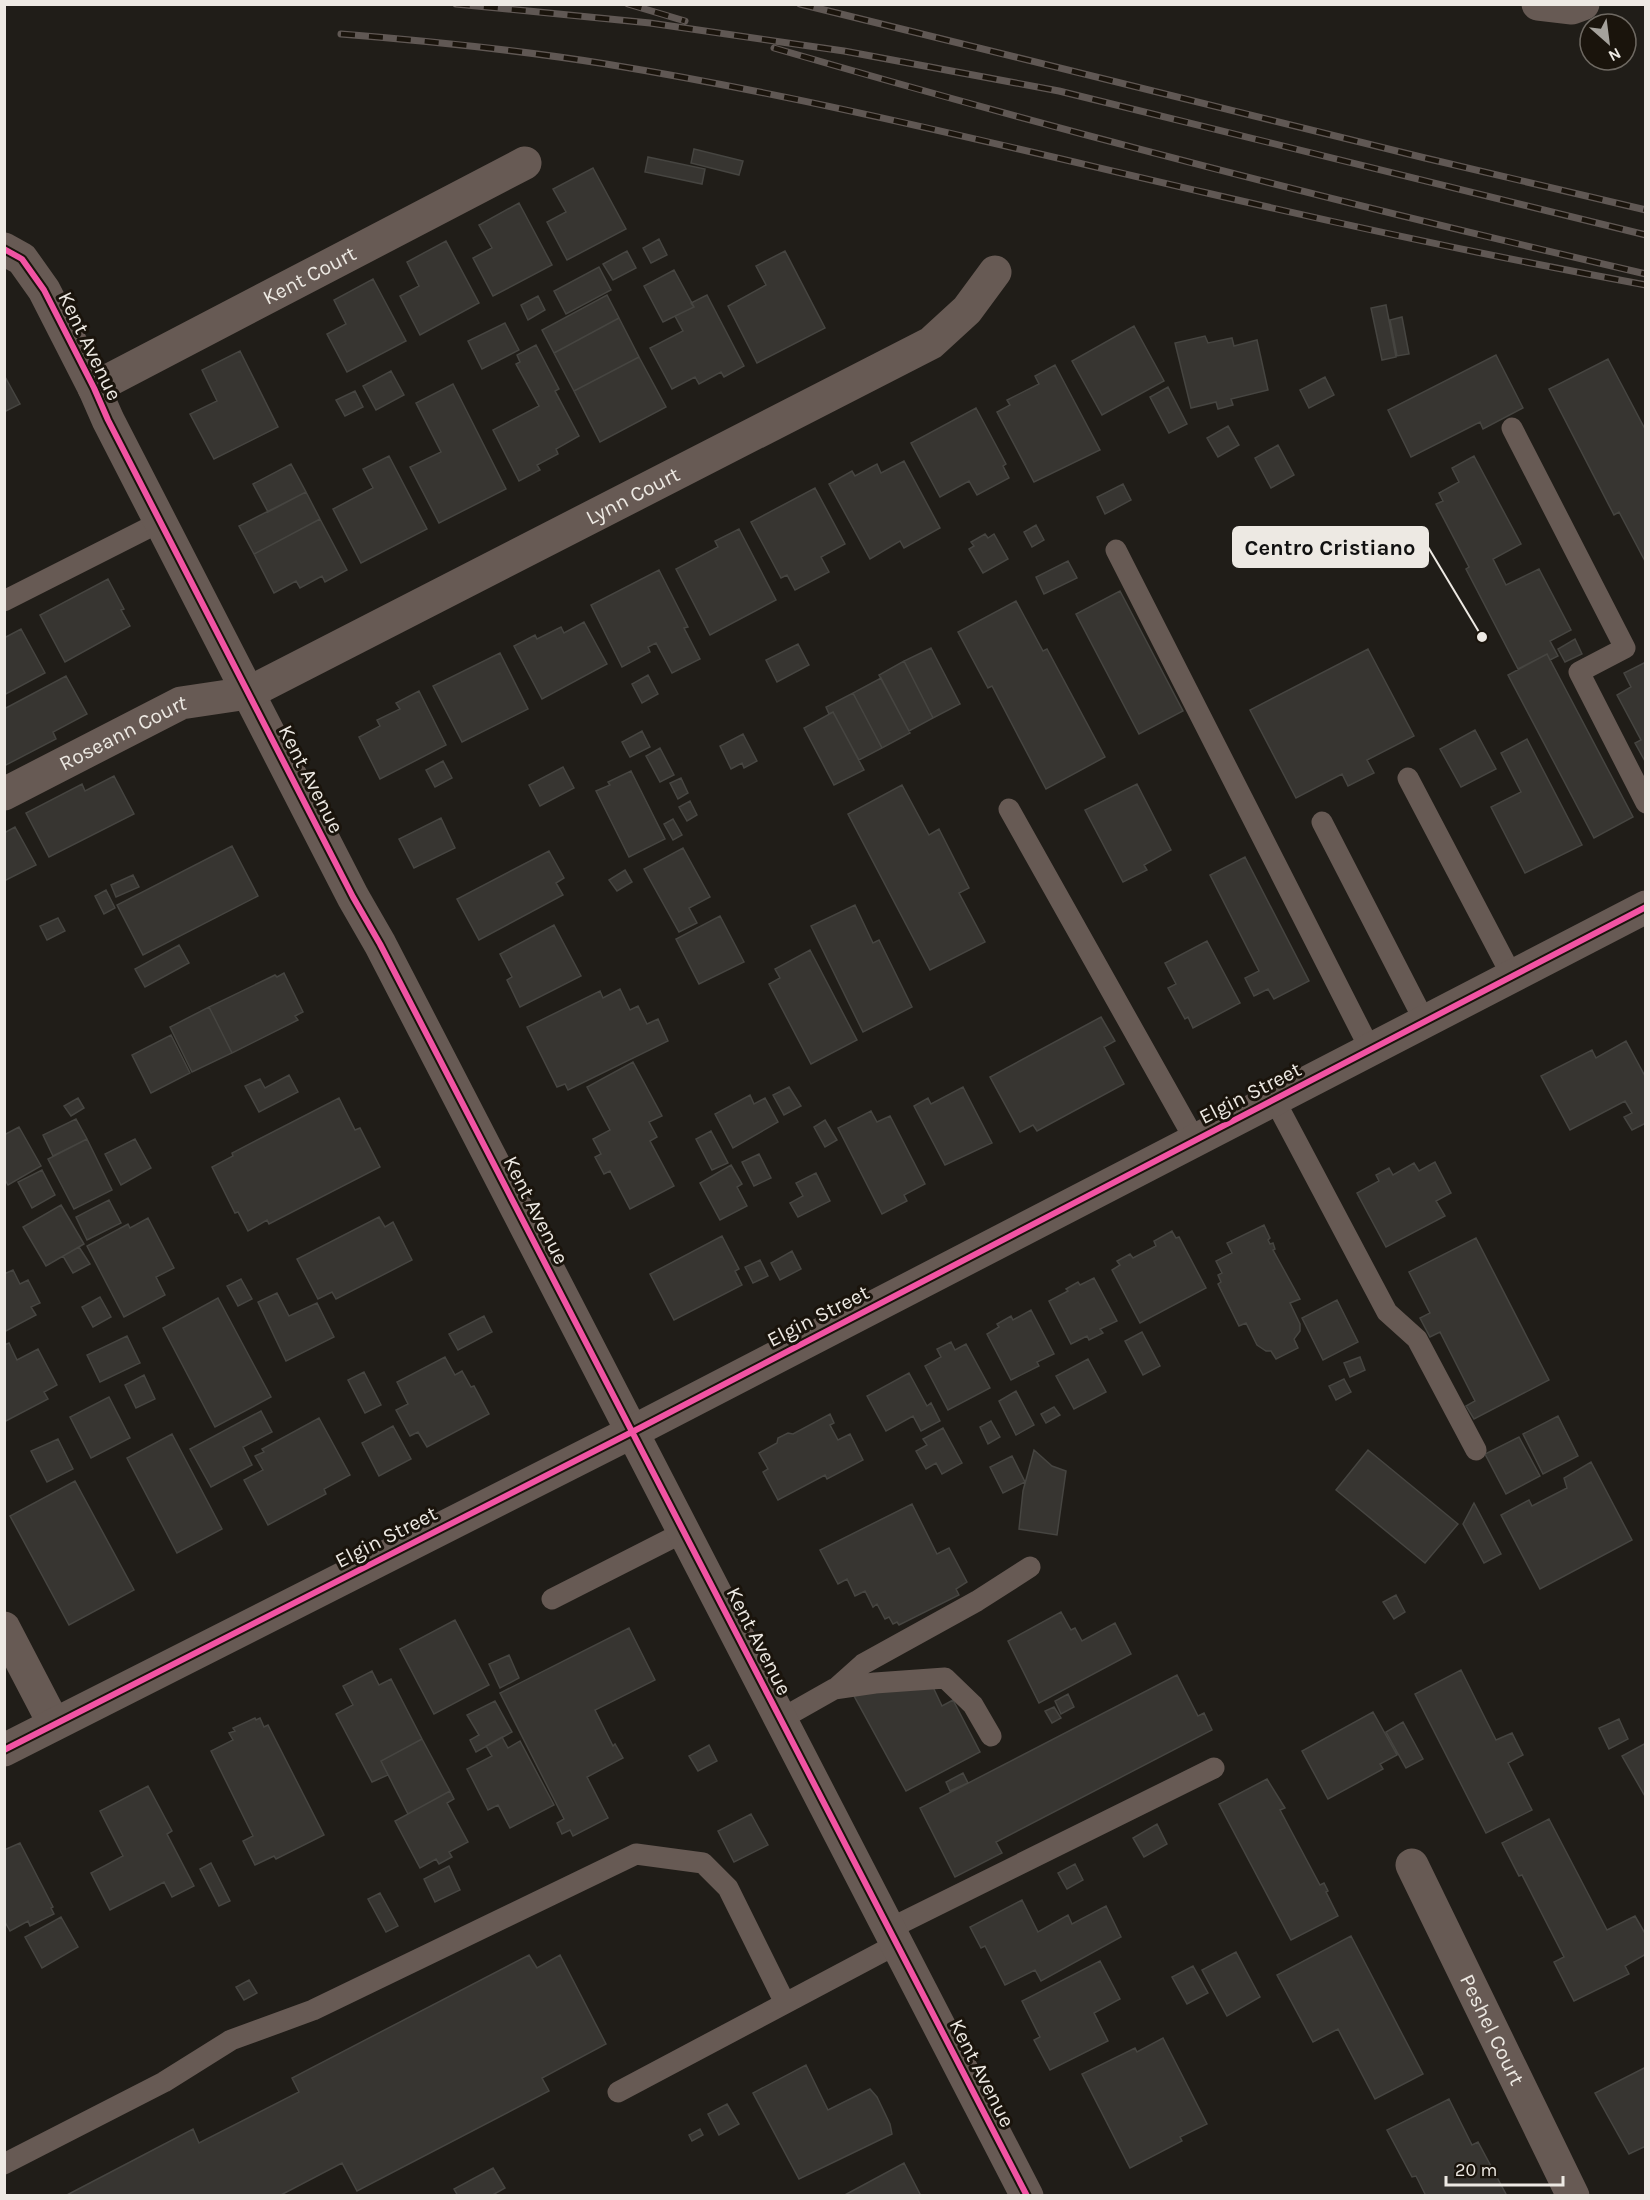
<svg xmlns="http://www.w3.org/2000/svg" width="1650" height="2200" font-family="Karla,sans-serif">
<rect width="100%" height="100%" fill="#201d18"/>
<!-- building -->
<path fill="#373531" stroke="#464541" stroke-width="1.5" d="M694 149 743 161 739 175 691 163Z
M648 157 705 169 702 184 645 172Z
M593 168 626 229 567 260 547 222 566 212 553 189Z
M519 203 552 265 493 296 473 258 492 248 479 225Z
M659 239 667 255 651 263 643 248Z
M446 241 479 303 420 335 400 296 419 286 407 262Z
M627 251 636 268 613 280 603 264Z
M785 251 825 328 757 363 728 306 766 285 756 266Z
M599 267 611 290 566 314 554 291Z
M674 270 694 307 663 322 644 286Z
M373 279 406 341 347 372 327 334 346 324 334 300Z
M607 295 619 318 554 353 542 330Z
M707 295 744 366 724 377 721 372 699 384 695 377 672 389 650 348 683 331 675 316 694 307 691 303Z
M538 296 545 310 528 320 521 305Z
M1386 305 1396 357 1382 360 1371 308Z
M1402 317 1409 354 1397 356 1390 320Z
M619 318 639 357 574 391 554 353Z
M505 323 519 350 482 369 468 341Z
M1134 326 1164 381 1102 415 1072 361Z
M1205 336 1208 343 1232 338 1234 346 1257 340 1268 390 1231 399 1233 405 1218 409 1216 402 1191 408 1175 343Z
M536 345 559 389 555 391 579 436 556 449 558 454 537 465 540 470 519 481 493 430 539 406 516 364 520 362 517 355Z
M240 351 278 427 214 459 190 414 217 401 202 370Z
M1496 355 1523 408 1483 429 1480 422 1411 457 1388 410Z
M639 357 666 407 600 442 574 391Z
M1608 359 1646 431V563L1619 512 1614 515 1549 389Z
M1055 365 1100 450 1034 482 997 412 1010 405 1007 400 1039 384 1035 376Z
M391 371 404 395 376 410 363 386Z
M4 375 20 404 4 412Z
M1325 377 1334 395 1309 408 1300 390Z
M453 384 506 489 439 523 410 467 441 452 416 403Z
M1168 387 1187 424 1169 433 1150 397Z
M355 391 363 407 345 416 336 400Z
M976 408 1006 464 1003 466 1009 478 977 495 969 481 940 497 911 443Z
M1228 426 1239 445 1218 457 1207 438Z
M1278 445 1294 475 1271 488 1255 458Z
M389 456 427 529 361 563 333 509 373 488 363 469Z
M1474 456 1521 544 1493 559 1506 585 1539 569 1571 630 1550 641 1558 656 1550 660 1547 654 1518 669 1466 569 1469 567 1436 504 1443 501 1439 493 1459 482 1452 468Z
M904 461 940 528 904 548 900 541 870 559 829 484 852 471 855 476 877 464 881 473Z
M291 464 306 492 268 512 253 484Z
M1123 484 1131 500 1105 514 1097 497Z
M815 488 845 544 821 557 829 572 795 590 787 575 781 578 751 522Z
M306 492 320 519 254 554 239 526Z
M320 519 347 570 325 582 322 576 300 588 296 581 274 593 254 554Z
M1036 525 1044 540 1032 547 1024 532Z
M739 529 776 600 710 635 676 569 718 547 715 541Z
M985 534 988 538 994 534 1008 559 983 573 969 549 974 546 971 542Z
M1068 561 1077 578 1044 594 1036 577Z
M659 570 688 627 684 628 700 659 672 673 656 643 648 647 650 652 622 667 591 605Z
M108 579 124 609 121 610 130 626 65 662 40 615Z
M1120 591 1183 711 1139 734 1076 614Z
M1016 601 1043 651 1047 649 1105 757 1046 789 992 686 988 688 958 632Z
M584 622 607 664 542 699 514 646 535 635 537 639 561 627 564 633Z
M21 629 45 673 4 695V638Z
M1575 639 1582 654 1565 662 1558 649Z
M798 644 809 665 777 682 766 660Z
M931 648 960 704 933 718 904 661Z
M1368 649 1414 736 1367 760 1374 773 1348 786 1342 774 1296 798 1250 710Z
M500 653 528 709 462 742 433 686Z
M1547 654 1633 817 1594 838 1508 675Z
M904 661 933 718 909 731 879 675Z
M1646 662V763L1635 743 1641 740 1617 695 1631 687 1624 673Z
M648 675 658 694 642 703 632 684Z
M66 676 87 714 53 732 56 739 4 766V709Z
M881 678 910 733 882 748 853 693Z
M419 691 446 745 380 779 359 737 380 726 377 720 400 709 396 703Z
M853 693 882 748 859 760 833 712 829 714 826 707Z
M833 712 864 770 834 785 804 728Z
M1475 730 1496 769 1461 787 1440 749Z
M642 731 650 747 630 757 622 742Z
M743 734 757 761 744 768 742 763 731 769 720 746Z
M1527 739 1582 845 1525 873 1491 807 1521 792 1501 753Z
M660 748 674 775 660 782 646 756Z
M443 761 452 778 435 787 426 770Z
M563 767 574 788 540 806 529 785Z
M631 771 665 839 629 857 596 791 610 785 608 782Z
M114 776 134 814 49 857 26 813 82 784 85 791Z
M681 778 688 793 678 799 670 783Z
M1137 784 1171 850 1144 865 1147 870 1123 882 1085 810Z
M902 785 929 835 939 829 969 888 959 893 985 942 930 970 848 814Z
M690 801 697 815 687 821 679 807Z
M441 818 455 848 414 868 399 839Z
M673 819 682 835 673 840 664 824Z
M15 827 36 865 4 881V833Z
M232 846 258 896 143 955 117 905Z
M683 848 710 897 689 908 697 923 679 932 644 869Z
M549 851 564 878 556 883 563 895 479 940 457 899Z
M1245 857 1309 981 1274 999 1268 989 1254 996 1245 978 1259 971 1210 875Z
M625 870 632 882 617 891 609 880Z
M133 875 139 887 116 897 111 885Z
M106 890 115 908 104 914 95 896Z
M855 905 873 943 879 940 912 1007 863 1032 811 926Z
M720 916 744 962 699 984 676 939Z
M58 918 65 931 47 940 40 926Z
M554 925 581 976 520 1007 507 980 512 977 500 954Z
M1207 941 1240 1003 1193 1028 1188 1017 1185 1019 1168 988 1176 984 1165 963Z
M179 945 189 963 145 987 135 969Z
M810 950 857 1040 811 1064 769 984 780 978 775 969Z
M284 973 303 1012 295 1016 298 1020 232 1053 209 1007 275 975 277 977Z
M620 989 630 1010 638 1006 647 1024 658 1019 668 1041 568 1090 565 1084 557 1087 527 1027 600 991 603 998Z
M209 1007 232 1053 192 1072 170 1027Z
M1101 1017 1115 1041 1104 1047 1124 1084 1037 1131 1033 1125 1020 1132 990 1077Z
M171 1035 190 1073 151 1093 132 1055Z
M1626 1041 1646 1078V1123L1632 1130 1624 1117 1632 1113 1625 1101 1570 1130 1541 1076 1592 1050 1596 1058Z
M633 1062 662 1116 649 1122 657 1137 650 1141 674 1186 630 1209 610 1171 604 1174 595 1157 601 1154 593 1139 610 1130 587 1087Z
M289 1075 298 1092 259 1112 245 1086 260 1079 265 1088Z
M789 1087 801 1106 784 1115 773 1095Z
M963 1087 992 1143 945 1165 914 1106 928 1098 931 1104Z
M750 1095 754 1104 765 1098 778 1122 733 1148 715 1114Z
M78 1098 84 1108 71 1116 64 1106Z
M339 1098 355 1130 360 1128 380 1167 269 1224 267 1220 248 1231 238 1212 235 1213 212 1167 233 1156 232 1153Z
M871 1111 877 1122 890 1116 925 1184 904 1195 907 1201 882 1214 838 1128Z
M76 1119 87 1139 53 1156 43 1135Z
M825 1120 837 1140 825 1147 814 1127Z
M19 1127 41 1166 8 1185 4 1178V1135Z
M711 1131 728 1163 712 1170 696 1139Z
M87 1139 112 1190 74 1209 48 1159Z
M135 1139 151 1168 121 1185 105 1154Z
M759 1154 771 1178 754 1186 742 1162Z
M1435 1162 1451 1193 1436 1201 1445 1216 1386 1247 1357 1193 1379 1181 1376 1175 1389 1168 1393 1175 1414 1163 1419 1171Z
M731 1165 742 1184 737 1187 747 1206 720 1220 700 1183Z
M42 1170 55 1195 32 1208 18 1182Z
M816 1173 830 1201 798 1217 790 1203 803 1196 796 1183Z
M109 1200 121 1223 87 1240 76 1217Z
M61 1205 84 1244 46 1266 23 1227Z
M379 1217 385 1227 393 1222 412 1260 336 1299 332 1292 318 1299 297 1259Z
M148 1218 174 1268 156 1277 165 1295 124 1317 87 1246 128 1224 130 1228Z
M1264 1225 1270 1238 1268 1240 1270 1244 1273 1243 1275 1249 1273 1250 1300 1299 1290 1303 1300 1324V1331L1294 1339 1298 1348 1276 1359 1271 1351H1266L1257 1345 1246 1323 1239 1326 1218 1284 1221 1282 1218 1275 1222 1273 1216 1261 1232 1253 1227 1243Z
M1172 1231 1176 1238 1179 1237 1206 1288 1140 1323 1112 1270 1120 1265 1117 1261 1130 1254 1133 1258 1156 1246 1154 1241Z
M722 1236 739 1269 735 1271 742 1285 674 1320 650 1274Z
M1476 1238 1549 1380 1474 1419 1466 1406 1475 1401 1440 1332 1430 1337 1420 1318 1430 1313 1409 1272Z
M79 1247 90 1264 73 1273 63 1256Z
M792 1251 801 1269 780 1280 771 1263Z
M760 1260 768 1276 753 1283 745 1267Z
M13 1270 20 1284 28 1280 40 1303 31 1307 36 1315 4 1332V1274Z
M1094 1278 1117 1321 1100 1329 1103 1333 1089 1340 1087 1336 1071 1344 1049 1301 1068 1291 1066 1289 1078 1282 1080 1285Z
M241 1279 252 1299 238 1306 227 1286Z
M277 1293 289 1316 317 1303 334 1337 286 1361 258 1302Z
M100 1297 111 1317 93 1327 82 1307Z
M218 1298 271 1397 215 1427 163 1328Z
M1337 1300 1358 1342 1323 1360 1302 1318Z
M1031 1310 1054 1354 1037 1362 1039 1366 1011 1380 987 1334 999 1327 997 1324 1011 1316 1013 1320Z
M484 1316 492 1332 458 1350 449 1334Z
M1142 1332 1160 1366 1143 1375 1125 1341Z
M127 1336 140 1363 100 1382 87 1355Z
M951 1342 955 1350 966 1344 990 1388 948 1410 925 1366 941 1357 937 1349Z
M9 1343 17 1360 38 1349 57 1385 44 1392 48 1399 4 1422V1345Z
M445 1357 455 1375 462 1371 471 1387 474 1386 489 1414 427 1447 418 1432 410 1436 396 1410 408 1404 397 1382Z
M1360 1357 1365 1370 1350 1377 1344 1363Z
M1088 1359 1106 1392 1074 1409 1056 1376Z
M364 1372 381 1405 365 1413 348 1380Z
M909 1373 927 1406 931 1403 940 1421 921 1431 913 1416 886 1431 867 1396Z
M144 1375 155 1399 136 1408 125 1385Z
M1344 1379 1351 1392 1336 1400 1329 1386Z
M1016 1391 1034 1425 1016 1435 999 1401Z
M109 1397 130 1438 91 1458 70 1417Z
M1054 1407 1060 1415 1046 1423 1041 1414Z
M261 1411 272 1432 243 1447 252 1465 211 1487 190 1449Z
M830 1414 834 1423 830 1425 838 1440 850 1434 863 1460 827 1479 825 1475 778 1500 763 1472 768 1469 759 1453 777 1443 778 1438 788 1433 793 1434Z
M1558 1416 1578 1456 1543 1474 1523 1434Z
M319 1418 350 1475 324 1489 326 1494 268 1525 244 1480 263 1470 255 1456 264 1452 262 1449Z
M991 1421 1000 1437 988 1444 980 1427Z
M393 1426 411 1459 379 1476 362 1443Z
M943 1428 962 1463 942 1474 936 1463 926 1469 916 1451 927 1445 923 1439Z
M172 1434 222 1529 177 1553 127 1458Z
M1519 1437 1540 1476 1506 1494 1485 1454Z
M58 1439 73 1469 47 1482 31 1451Z
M1034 1450 1052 1466 1066 1471 1057 1535 1019 1529 1023 1491Z
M1368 1450 1458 1524 1425 1563 1336 1490Z
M1012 1456 1025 1482 1003 1493 990 1467Z
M1591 1462 1632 1540 1540 1589 1501 1515 1529 1500 1532 1506 1567 1488 1564 1478Z
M75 1481 134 1590 69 1625 10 1516Z
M1474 1503 1501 1554 1484 1563 1463 1524Z
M912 1504 937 1554 949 1548 967 1582 956 1589 959 1595 899 1625 897 1622 893 1624 889 1617 885 1619 877 1604 873 1607 865 1591 855 1596 847 1579 838 1584 820 1550Z
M1396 1595 1405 1612 1394 1619 1383 1602Z
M1061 1612 1071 1630 1075 1628 1082 1641 1115 1623 1131 1654 1039 1703 1008 1641Z
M455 1620 489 1685 434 1714 400 1649Z
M629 1628 655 1680 595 1710 613 1746 615 1744 623 1758 587 1777 608 1818 573 1836 570 1830 562 1834 557 1823 564 1819 500 1693Z
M509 1655 519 1678 500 1688 489 1664Z
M1461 1670 1496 1740 1512 1733 1523 1755 1508 1763 1532 1810 1486 1833 1415 1694Z
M372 1671 379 1685 391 1679 422 1739 381 1761 388 1775 372 1782 336 1714 353 1705 343 1686Z
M1177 1675 1198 1716 1204 1713 1212 1730 996 1842 1002 1853 955 1877 920 1808Z
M932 1685 942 1706 953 1700 980 1752 906 1791 853 1694Z
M1068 1694 1074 1707 1061 1714 1055 1701Z
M495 1701 512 1732 476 1752 470 1740 479 1735 467 1715Z
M1054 1707 1061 1718 1052 1723 1045 1711Z
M1373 1712 1397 1755 1380 1764 1383 1769 1328 1799 1302 1751Z
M255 1718 256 1720 260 1718 264 1727 268 1725 324 1835 276 1859 274 1856 255 1865 243 1841 253 1836 211 1751 233 1740 229 1733 235 1731 233 1728Z
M1619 1719 1628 1739 1609 1749 1599 1728Z
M1403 1722 1423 1759 1406 1768 1386 1732Z
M502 1737 508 1748 520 1741 554 1805 510 1828 498 1805 488 1810 467 1769 492 1756 486 1746Z
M422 1739 450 1791 408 1814 381 1761Z
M1646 1743V1798L1622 1756Z
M709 1745 717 1761 698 1771 689 1756Z
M963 1773 968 1783 950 1791 946 1782Z
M1267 1779 1285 1808 1280 1810 1320 1885 1324 1883 1328 1891 1326 1892 1338 1916 1291 1940 1219 1804Z
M148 1786 172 1831 167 1834 194 1886 172 1897 164 1882 110 1910 91 1873 123 1856 100 1811Z
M450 1791 454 1799 447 1803 468 1842 449 1852 452 1857 439 1864 436 1859 420 1868 395 1821Z
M751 1814 768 1845 734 1862 718 1831Z
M1549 1819 1607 1930 1635 1916 1646 1935V1954L1625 1966 1629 1974 1574 2001 1554 1962 1564 1957 1522 1875 1519 1876 1502 1843Z
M1157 1824 1167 1844 1144 1857 1133 1838Z
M20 1843 53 1907 51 1908 54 1914 30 1926 28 1921 10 1931 4 1920V1850Z
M211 1863 230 1901 219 1906 200 1869Z
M1075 1864 1083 1880 1067 1889 1058 1873Z
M449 1866 460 1890 435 1902 424 1879Z
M380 1893 398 1926 386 1932 368 1899Z
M1022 1900 1038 1932 1068 1915 1072 1924 1106 1906 1121 1937 1041 1981 1035 1970 1005 1985 985 1946 981 1948 970 1927Z
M61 1917 78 1947 42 1968 25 1937Z
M1351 1936 1423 2074 1375 2099 1338 2029 1313 2042 1277 1975Z
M1236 1952 1260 1997 1227 2016 1202 1970Z
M529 1955 537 1968 560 1955 606 2044 542 2078 549 2091 357 2191 342 2163 279 2196H65L193 2129 199 2143 299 2092 292 2078Z
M1100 1961 1120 1999 1094 2013 1108 2041 1050 2070 1034 2040 1040 2037 1022 2001Z
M1193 1966 1208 1993 1187 2004 1172 1977Z
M249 1980 257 1993 244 2000 236 1987Z
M1163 2038 1207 2124 1180 2137 1182 2141 1130 2168 1082 2074 1135 2048 1137 2052Z
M806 2065 828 2110 870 2089 877 2097 890 2124 892 2134 799 2179 753 2093Z
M1646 2067V2146L1629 2154 1595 2093Z
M1449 2099 1472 2145 1478 2142 1507 2196H1426L1416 2176 1412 2177 1387 2130Z
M727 2104 739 2124 719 2135 708 2114Z
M700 2129 703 2135 692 2141 689 2135Z
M904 2163 921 2196H843Z
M493 2168 505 2188 491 2196H458L454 2189Z"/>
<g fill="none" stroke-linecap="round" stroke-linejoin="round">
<!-- service -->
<path stroke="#675a54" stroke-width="21" d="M1512 428 1625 648 1579 672 1646 803
M1116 550 1370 1049
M4 601 160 522
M1408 778 1512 976
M1009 809 1195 1140
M1322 822 1425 1022
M1274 1099 1387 1312 1417 1339 1476 1450
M552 1599 684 1532
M835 1689 863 1664 977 1601 1030 1567
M781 1719 834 1689 875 1683 945 1678 973 1705 991 1736
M889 1929 1214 1768
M618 2092 897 1944
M4 2164 164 2082 231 2040 313 2010 636 1854 703 1863 728 1888 785 2003"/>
<!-- minor -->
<g stroke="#675a54" stroke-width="33">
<path d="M1538 4 1572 8 1583 4"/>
<path d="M4 249 22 259 44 290 94 388 108 420 353 897 380 944 1027 2196"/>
<path id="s1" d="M94 388 525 163"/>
<path id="s2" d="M4 794 181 703 248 693 931 343 967 310 995 272"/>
<path d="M4 1628 54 1724"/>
<path d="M4 1750 632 1432 1646 907"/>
<path id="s3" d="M1412 1865 1573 2196"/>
</g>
<!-- rail casing -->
<g stroke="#605854" stroke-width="7">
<path id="rail" d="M456 4 650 23 844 51 1059 91 1646 235
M628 4 685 21
M800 4 1425 158 1646 210
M341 34C430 41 518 50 606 64 809 97 1008 147 1207 193 1353 227 1499 258 1646 285
M774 48C1062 132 1353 206 1646 274"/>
</g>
<!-- rail -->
<use href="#rail" stroke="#1a140c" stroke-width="4.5" stroke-dasharray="14" stroke-linecap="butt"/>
<!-- cycleway casing -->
<g stroke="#1a140c" stroke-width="10">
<path id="cycleway" d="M4 249 22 259 44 290 94 388 108 420 353 897 380 944 1027 2196
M4 1750 632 1432 1646 907"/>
</g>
<!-- cycleway -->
<use href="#cycleway" stroke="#f153a3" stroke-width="6"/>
</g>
<g text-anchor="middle" stroke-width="6" stroke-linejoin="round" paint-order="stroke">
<!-- street labels -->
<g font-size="21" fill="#ede9e3" stroke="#1a140c">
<text dy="7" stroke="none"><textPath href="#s1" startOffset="243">Kent Court</textPath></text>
<text transform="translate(90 346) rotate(64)" y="7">Kent Avenue</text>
<text dy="7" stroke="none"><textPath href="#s2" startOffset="699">Lynn Court</textPath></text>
<text dy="7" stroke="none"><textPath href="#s2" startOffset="134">Roseann Court</textPath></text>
<text transform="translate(311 779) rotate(63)" y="7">Kent Avenue</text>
<text transform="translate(1250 1093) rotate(-27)" y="7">Elgin Street</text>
<text transform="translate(536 1210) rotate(63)" y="7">Kent Avenue</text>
<text transform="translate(818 1316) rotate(-27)" y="7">Elgin Street</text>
<text transform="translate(386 1537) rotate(-27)" y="7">Elgin Street</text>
<text transform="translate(759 1641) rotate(63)" y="7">Kent Avenue</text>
<text dy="7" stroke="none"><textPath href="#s3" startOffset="183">Peshel Court</textPath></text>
<text transform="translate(982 2073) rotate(63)" y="7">Kent Avenue</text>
</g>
</g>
<!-- callouts -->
<path fill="none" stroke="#ede9e3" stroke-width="2" d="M1482 637L1428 547"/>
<circle fill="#ede9e3" stroke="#1a140c" stroke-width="2" cx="1482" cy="637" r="6"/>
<rect fill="#ede9e3" stroke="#ede9e3" stroke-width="2" x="1233" y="527" width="195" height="40" rx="6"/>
<g font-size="22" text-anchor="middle" font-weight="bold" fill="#111">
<text x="1330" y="555">Centro Cristiano</text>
</g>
<!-- border -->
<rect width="1650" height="2200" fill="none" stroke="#ede9e3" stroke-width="12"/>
<!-- north arrow -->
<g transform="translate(1608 42) rotate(152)"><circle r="28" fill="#1a140c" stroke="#6e6962" stroke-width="1.5"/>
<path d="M0-4.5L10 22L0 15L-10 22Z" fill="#a5a29c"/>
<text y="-9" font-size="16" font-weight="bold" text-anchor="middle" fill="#ede9e3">N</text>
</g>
<!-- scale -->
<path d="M1446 2176v9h117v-9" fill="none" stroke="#ede9e3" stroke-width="3"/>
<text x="1455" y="2176" font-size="18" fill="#ede9e3" stroke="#1a140c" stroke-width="4.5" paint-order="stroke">20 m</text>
</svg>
